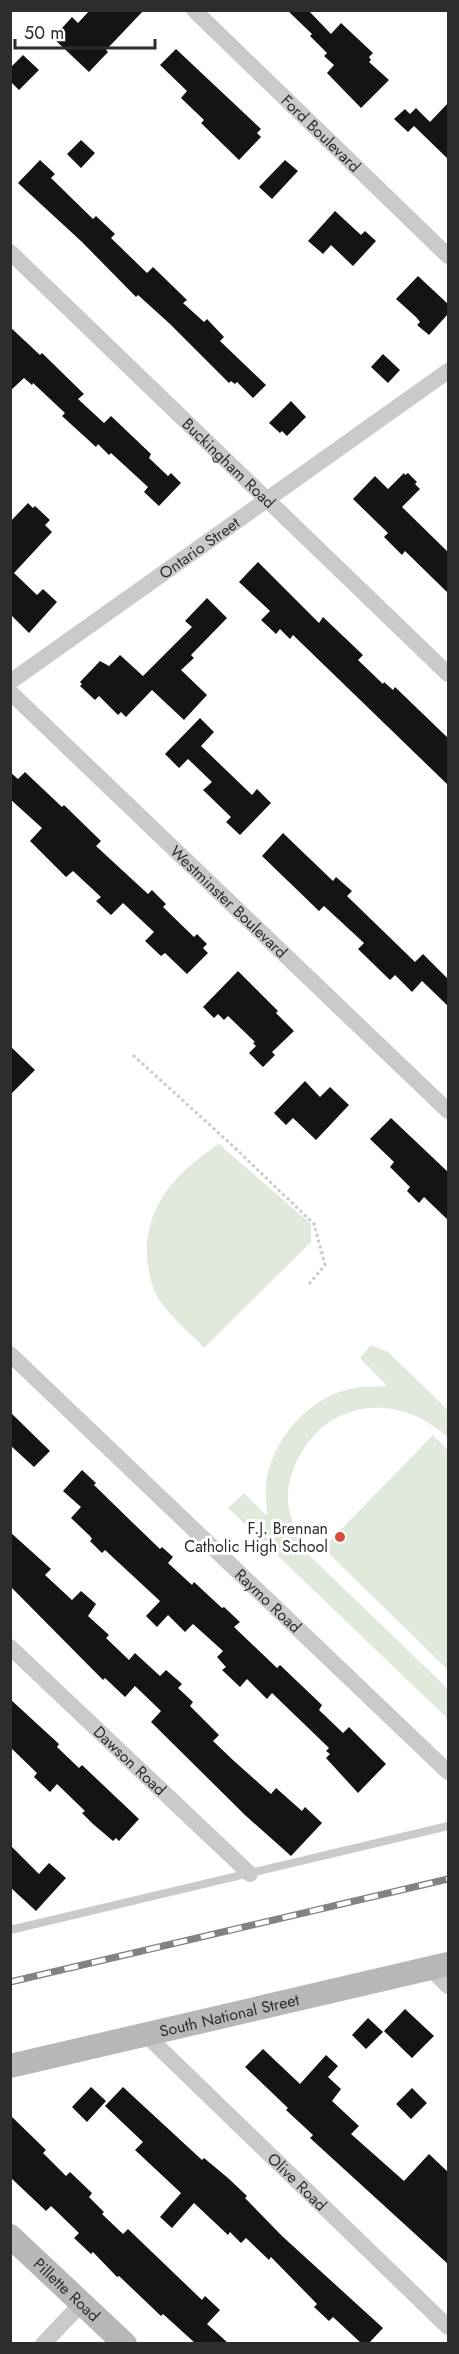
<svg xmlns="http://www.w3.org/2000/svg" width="459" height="2354" font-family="Jost,sans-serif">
<rect width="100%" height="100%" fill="#fff"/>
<!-- garden -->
<path fill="#e0e9db" d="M219 1144 311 1224V1242L204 1348C190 1333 172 1318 160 1301 152 1289 148 1272 147 1257 144 1205 178 1171 219 1144Z
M371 1345 388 1352 448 1410V1438C402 1393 330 1397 299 1457 292 1470 287 1486 288 1501 290 1522 299 1538 310 1556L448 1689V1719L228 1508 244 1493 267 1516C267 1506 265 1494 266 1484 271 1439 310 1396 354 1388 365 1386 376 1387 387 1386L360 1358Z
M433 1435 448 1450V1670L323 1548Z"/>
<!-- building -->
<path fill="#141414" d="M90 10H144L106 50 108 52 89 72 53 38 72 17 78 23Z
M287 10H308L331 34 341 23 373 53 369 57 371 60 369 62 389 80 361 108 327 73 334 65 324 56 327 53 310 36 312 34Z
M176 49 261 129 257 133 261 137 239 160 201 123 204 120 181 98 187 91 160 65Z
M23 55 39 70 19 90 10 81V68Z
M448 103V159L414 126 408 132 394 119 405 109 410 114 416 108 430 122Z
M81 140 95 153 81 168 67 154Z
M40 160 55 174 51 178 93 219 96 216 115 234 111 238 147 273 153 267 187 300 183 303 204 322 207 319 224 337 220 341 266 385 253 398 237 382 235 384 231 381 229 383 170 324 138 295 136 297 82 242 18 183Z
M285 160 298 171 272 199 259 187Z
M335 211 361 235 365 231 376 241 353 266 331 245 323 254 308 241Z
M418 276 448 304V314L429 335 417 325 420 322 416 317 396 299Z
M10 327 40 355 42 353 84 394 78 399 104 423 111 416 151 454 149 458 168 476 171 473 181 483 159 506 144 492 148 487 111 453 109 455 98 444 96 447 62 416 65 413 33 383 32 385 24 378 10 391Z
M383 354 400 370 388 383 371 367Z
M291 401 306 417 287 436 282 431 280 433 269 423Z
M404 473 405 475 408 473 417 482 415 484 420 489 402 507 448 552V593L405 551 402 555 384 537 388 533 353 499 375 476 388 489Z
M28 503 33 508 35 506 50 520 45 525 52 532 14 573 37 595 43 589 57 602 29 633 10 614V522Z
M258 562 319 623 323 617 363 655 358 660 383 684 384 682 393 690 395 687 448 738V785L293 635 290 639 280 629 276 634 261 620 270 611 239 582Z
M207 598 227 618 191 655 194 658 181 670 207 695 184 720 152 690 126 717 121 712 118 715 99 696 95 700 80 686 82 684 80 682 100 661 109 666 120 655 143 676 192 627 185 621Z
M200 718 214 732 201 746 252 795 257 789 271 803 240 835 226 822 231 817 203 790 212 782 188 759 179 768 165 754Z
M10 772 18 779 25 772 62 807 64 805 101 841 96 846 148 894 152 890 166 904 163 907 194 937 197 934 207 944 203 948 208 953 187 974 165 953 161 956 145 941 154 932 123 903 111 915 96 901 101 897 73 871 66 877 30 841 42 828 10 799Z
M283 833 333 881 336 877 352 891 347 896 415 962 423 954 448 979V1006L422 981 412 992 395 975 390 980 358 949 364 943 324 906 319 911 262 856Z
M238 971 278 1011 276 1013 294 1031 272 1052 275 1055 263 1067 249 1053 256 1046 253 1043 255 1042 228 1016 224 1020 218 1014 214 1018 203 1007Z
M10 1046 35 1070 10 1095Z
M305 1081 320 1097 330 1087 349 1105 316 1140 293 1118 286 1125 274 1113Z
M391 1118 448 1172V1220L424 1197 419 1203 407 1191 410 1187 390 1167 394 1162 370 1139Z
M10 1412 50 1451 34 1467 10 1445Z
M82 1470 96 1483 94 1485 133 1523 160 1549 162 1547 173 1557 168 1563 192 1585 194 1582 222 1608 224 1607 240 1622 234 1627 277 1668 280 1665 322 1705 319 1710 343 1733 349 1727 386 1764 358 1793 326 1758 330 1754 326 1751 329 1748 272 1693 267 1699 247 1679 240 1687 222 1670 226 1667 217 1657 223 1651 193 1624 185 1632 168 1615 157 1627 146 1616 160 1601 105 1550 102 1553 90 1541 92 1539 90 1536 71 1518 81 1507 63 1491Z
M10 1532 51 1569 45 1575 72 1600 81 1591 96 1604 88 1616 109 1635 106 1638 129 1660 135 1653 160 1676 166 1670 182 1684 178 1688 193 1702 190 1706 219 1735 213 1741 234 1761 271 1794 276 1788 302 1811 305 1807 322 1823 291 1856 246 1816 151 1722 161 1711 135 1686 125 1697 105 1678 103 1680 10 1586Z
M10 1699 59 1744 57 1747 79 1768 82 1765 139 1819 119 1841 116 1838 113 1841 93 1824 82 1813 85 1811 57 1784 50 1792 34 1777 37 1773 10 1747Z
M10 1845 39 1874 49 1863 66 1878 36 1911 10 1887Z
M405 2009 434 2036 412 2058 384 2031Z
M368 2018 383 2032 366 2049 352 2035Z
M263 2049 300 2084 326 2055 338 2066 328 2077 341 2089 332 2101 359 2126 351 2134 404 2181 429 2154 448 2172V2264L310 2138 313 2135 286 2110 288 2108 245 2067Z
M91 2087 106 2101 87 2122 72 2107Z
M123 2087 202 2160 204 2158 228 2178 247 2196 245 2198 282 2236 383 2328 369 2343H361L333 2317 329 2321 314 2307 317 2304 271 2257 269 2260 246 2238 241 2243 230 2232 228 2235 194 2203 172 2228 160 2217 181 2193 135 2150 143 2142 105 2106Z
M412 2088 427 2103 411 2119 396 2104Z
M10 2115 46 2150 43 2153 66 2176 70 2172 92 2193 89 2197 104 2212 102 2214 123 2234 128 2229 202 2300 205 2296 220 2310 207 2324 228 2343H195L163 2314 161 2316 119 2276 117 2277 93 2252 91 2254 74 2238 79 2233 51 2206 46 2211 10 2177Z"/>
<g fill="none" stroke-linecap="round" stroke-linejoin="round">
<!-- path -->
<path stroke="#cacaca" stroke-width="3" stroke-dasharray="3 3" stroke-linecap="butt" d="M133 1055 235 1148 314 1224 325 1265 309 1284"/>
<!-- lane -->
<path stroke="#cacaca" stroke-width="8" d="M10 1930 448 1826"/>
<!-- street -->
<g stroke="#cacaca" stroke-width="16">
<path id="s1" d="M194 10 448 256"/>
<path id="s2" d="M10 252 448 674"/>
<path id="s3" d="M10 682 448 371"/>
<path id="s4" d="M10 692 448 1111"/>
<path id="s5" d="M10 1354 448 1772"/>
<path id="s6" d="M10 1647 250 1874"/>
<path d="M430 1968 448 1986"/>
<path id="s7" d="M145 2034 448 2327"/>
<path d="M43 2344 82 2303"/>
</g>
<!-- secondary -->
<g stroke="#b7b7b7" stroke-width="24">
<path id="s8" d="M10 2066 448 1964"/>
<path id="s9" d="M10 2236 125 2344"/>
</g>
<!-- rail casing -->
<g stroke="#828282" stroke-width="7">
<path id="rail" d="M10 1982 448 1879"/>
</g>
<!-- rail -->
<use href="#rail" stroke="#fff" stroke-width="4.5" stroke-dasharray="14" stroke-linecap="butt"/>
</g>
<!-- markers -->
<circle fill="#d84b3b" stroke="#fff" stroke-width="2" cx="340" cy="1537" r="6"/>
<g text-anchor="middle" stroke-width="6" stroke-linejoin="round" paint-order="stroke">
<!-- street labels -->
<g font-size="16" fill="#2d2d2d" stroke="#fff">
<text dy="6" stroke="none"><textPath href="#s1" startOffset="177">Ford Boulevard</textPath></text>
<text dy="6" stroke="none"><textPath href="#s2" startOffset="304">Buckingham Road</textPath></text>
<text dy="6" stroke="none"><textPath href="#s3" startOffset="232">Ontario Street</textPath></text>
<text dy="6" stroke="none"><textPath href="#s4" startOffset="303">Westminster Boulevard</textPath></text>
<text dy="6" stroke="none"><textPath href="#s5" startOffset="357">Raymo Road</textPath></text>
<text dy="6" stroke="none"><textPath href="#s6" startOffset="165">Dawson Road</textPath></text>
<text dy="6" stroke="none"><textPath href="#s8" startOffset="225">South National Street</textPath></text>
<text dy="6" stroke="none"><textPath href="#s7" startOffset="212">Olive Road</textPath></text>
<text dy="6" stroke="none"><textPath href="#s9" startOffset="78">Pillette Road</textPath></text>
</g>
<!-- poi labels -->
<g font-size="16" fill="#2d2d2d" stroke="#fff" text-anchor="end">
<text x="328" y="1534">F.J. Brennan<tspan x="328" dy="18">Catholic High School</tspan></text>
</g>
</g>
<!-- border -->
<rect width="459" height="2354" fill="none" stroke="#2d2d2d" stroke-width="24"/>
<!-- scale -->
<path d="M15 39v9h140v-9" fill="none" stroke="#2d2d2d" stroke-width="3"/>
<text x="24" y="39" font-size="18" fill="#2d2d2d" stroke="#ffffff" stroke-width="4.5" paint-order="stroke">50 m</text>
</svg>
